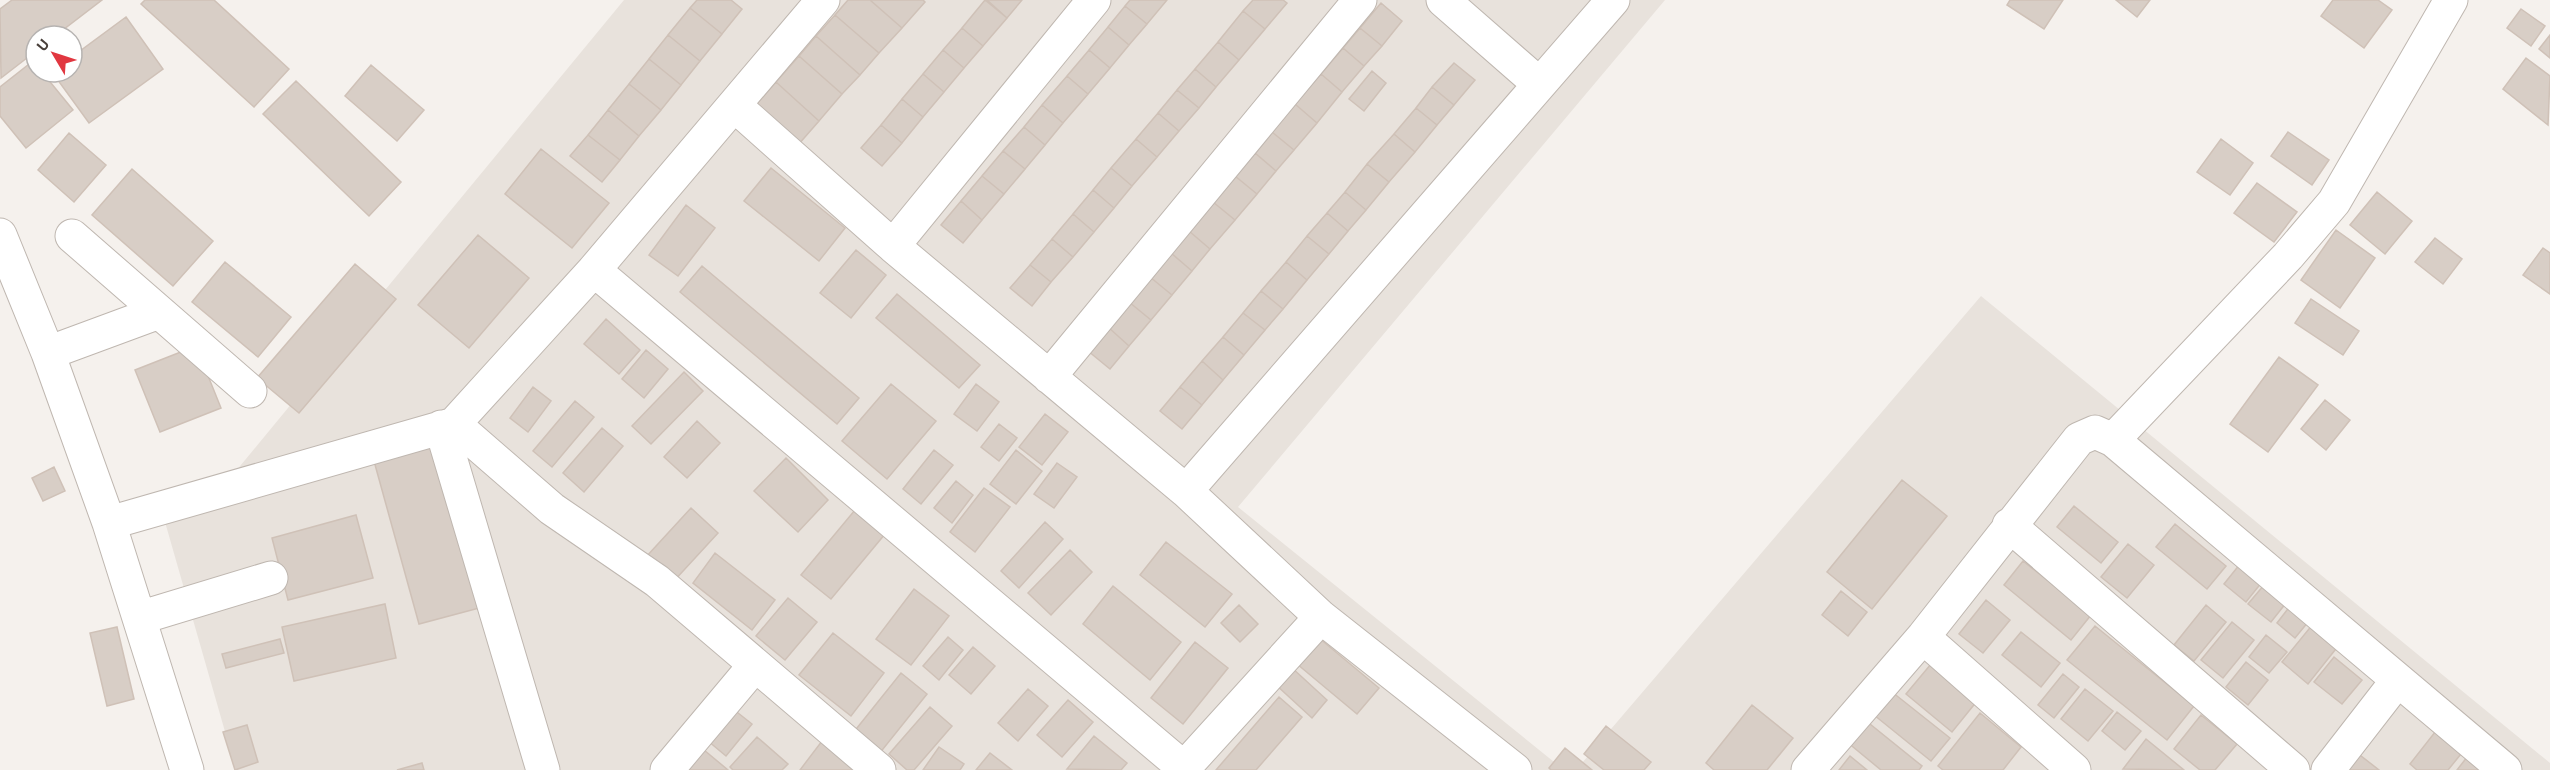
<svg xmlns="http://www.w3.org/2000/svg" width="2550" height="770" font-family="'Alegreya Sans',sans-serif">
<rect width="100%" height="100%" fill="#f5f1ed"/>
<!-- residential -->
<path fill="#e8e2dc" d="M624 0H1665L1238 507 1564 770H236L157 494 236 471Z
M1981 296 2550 763V770H1576Z"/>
<!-- building -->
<path fill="#d8cec6" stroke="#cfc1b7" stroke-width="1.5" d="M12 0H102L55 36H36V51L1 78 0 9Z
M145 0H214L289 69 254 107 141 4Z
M697 0H731L742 9 722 34 690 8Z
M848 0H870L902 28 879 53 835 15Z
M870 0H923L925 2 902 28Z
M985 0 1007 18 983 46 962 28Z
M987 0H1022L1007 18Z
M1130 0H1167L1147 24 1125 6Z
M1253 0H1283L1287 3 1265 29 1243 11Z
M2010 0H2063L2044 29 2007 5Z
M2116 0H2150L2137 17Z
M2333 0H2378L2392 10 2364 48 2321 16Z
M1381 3 1402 21 1382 46 1360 28Z
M1125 6 1147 24 1129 45 1108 27Z
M690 8 722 34 700 61 668 35Z
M2521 9 2545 26 2531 46 2507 28Z
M1243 11 1265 29 1239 60 1218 42Z
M835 15 879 53 860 75 816 36Z
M126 17 163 69 89 123 52 72H72V57Z
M1108 27 1129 45 1110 68 1089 50Z
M962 28 983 46 964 68 943 50Z
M1360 28 1382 46 1364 66 1343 48Z
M668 35 700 61 681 85 649 59Z
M2550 35V58L2539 49Z
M816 36 860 75 842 94 799 56Z
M1218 42 1239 60 1216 87 1195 69Z
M1343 48 1364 66 1342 92 1321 74Z
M943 50 964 68 944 92 923 74Z
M1089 50 1110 68 1088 94 1067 76Z
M799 56 842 94 819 121 776 82Z
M2526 58 2550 76 2548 125 2503 89Z
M649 59 681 85 661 110 629 84Z
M33 61 36 64V72H42L73 110 26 148 0 116V87Z
M1454 63 1475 80 1454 105 1432 87Z
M371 65 424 110 397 141 345 96Z
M1195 69 1216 87 1199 108 1177 90Z
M1372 71 1386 83 1364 111 1349 99Z
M923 74 944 92 923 117 902 99Z
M1321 74 1342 92 1317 123 1295 104Z
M1067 76 1088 94 1063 123 1042 105Z
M296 81 401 182 369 216 263 114Z
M776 82 819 121 798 145 755 106Z
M629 84 661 110 639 136 608 110Z
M1432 87 1454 105 1437 125 1416 108Z
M1177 90 1199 108 1179 131 1158 113Z
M902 99 923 117 902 143 881 125Z
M1295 104 1317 123 1294 150 1272 132Z
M1042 105 1063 123 1045 145 1024 127Z
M1416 108 1437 125 1415 152 1394 134Z
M608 110 639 136 620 160 588 135Z
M1158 113 1179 131 1157 157 1136 139Z
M881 125 902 143 882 166 861 148Z
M1024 127 1045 145 1025 169 1003 151Z
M1272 132 1294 150 1276 171 1255 153Z
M2288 132 2329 160 2312 185 2271 156Z
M69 133 106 165 74 202 38 170Z
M1394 134 1415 152 1389 182 1367 164Z
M588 135 620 160 602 182 570 156Z
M1136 139 1157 157 1132 186 1111 168Z
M2221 139 2253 163 2230 195 2197 172Z
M541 149 609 203 572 248 505 194Z
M1003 151 1025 169 1004 194 982 176Z
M1255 153 1276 171 1257 194 1235 176Z
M1367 164 1389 182 1366 210 1345 192Z
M771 168 845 228 819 261 744 201Z
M1111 168 1132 186 1114 208 1093 190Z
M132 169 213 241 173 286 92 215Z
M982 176 1004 194 982 220 961 201Z
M1235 176 1257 194 1235 220 1213 202Z
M2257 183 2297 212 2274 242 2234 213Z
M1093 190 1114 208 1094 232 1073 214Z
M1345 192 1366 210 1348 231 1327 213Z
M2377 192 2412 221 2385 254 2350 225Z
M961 201 982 220 963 243 941 225Z
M1213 202 1235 220 1210 249 1189 231Z
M686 205 715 228 678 276 649 255Z
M1327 213 1348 231 1329 254 1307 236Z
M1073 214 1094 232 1073 257 1052 239Z
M2336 230 2375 258 2340 308 2301 280Z
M1189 231 1210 249 1192 271 1171 253Z
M478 235 529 278 469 348 418 305Z
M1307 236 1329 254 1307 280 1286 262Z
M2435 238 2462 259 2443 284 2415 262Z
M1052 239 1073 257 1051 282 1030 265Z
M2543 248 2550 253V294L2523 275Z
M856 250 886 275 851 318 820 293Z
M1171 253 1192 271 1172 295 1150 277Z
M225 262 291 317 258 357 192 302Z
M1286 262 1307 280 1283 309 1261 291Z
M355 264 396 299 299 413 257 378Z
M1030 265 1051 282 1032 306 1010 288Z
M702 266 859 398 837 424 680 292Z
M1150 277 1172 295 1151 320 1129 302Z
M1261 291 1283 309 1265 330 1243 313Z
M897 294 980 365 959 388 876 318Z
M2311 299 2359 331 2343 355 2295 323Z
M1129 302 1151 320 1129 346 1108 327Z
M1243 313 1265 330 1244 355 1223 337Z
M606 319 640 350 619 374 584 344Z
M1108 327 1129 346 1110 369 1088 351Z
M1223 337 1244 355 1223 380 1202 361Z
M196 346 221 408 160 432 135 370Z
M646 350 668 369 644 398 622 379Z
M2279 357 2318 385 2268 452 2230 424Z
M1202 361 1223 380 1202 405 1180 387Z
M684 372 703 391 651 444 632 426Z
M891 384 936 421 887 479 842 441Z
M976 384 999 402 977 431 954 414Z
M533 387 551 401 528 432 510 418Z
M1180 387 1202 405 1182 429 1160 411Z
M2325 400 2350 420 2326 450 2301 429Z
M575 401 594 417 552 467 533 451Z
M1045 414 1068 432 1042 465 1019 447Z
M697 421 720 443 687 478 664 457Z
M999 424 1017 438 999 461 981 447Z
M602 428 623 446 584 492 563 473Z
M438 443 483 607 419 624 374 461Z
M934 450 953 465 921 504 903 489Z
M1016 450 1042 471 1016 504 990 484Z
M786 458 828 500 798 532 754 491Z
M1057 463 1077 477 1054 508 1034 494Z
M54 467 65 491 43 501 32 478Z
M1902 480 1947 516 1872 609 1827 572Z
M956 481 973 495 952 523 934 508Z
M984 488 1010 507 975 552 950 532Z
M2074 506 2118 542 2101 563 2057 527Z
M691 508 718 533 673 582 646 557Z
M855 510 885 534 831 599 801 575Z
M356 515 373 578 288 600 272 538Z
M1045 522 1063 539 1019 588 1001 571Z
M2175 524 2226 566 2207 589 2156 547Z
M1166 542 1232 594 1205 627 1140 575Z
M2128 544 2154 565 2127 598 2101 577Z
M1070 550 1092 572 1051 615 1028 593Z
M715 553 775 600 752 630 693 583Z
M2244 559 2266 577 2246 602 2224 584Z
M2023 561 2091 615 2071 640 2004 585Z
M2264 585 2286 603 2271 622 2248 604Z
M1113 586 1181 642 1150 680 1083 624Z
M914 589 949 616 911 665 876 639Z
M1841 591 1867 612 1848 636 1822 615Z
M788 598 817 622 785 660 756 636Z
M1986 600 2010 620 1983 653 1959 634Z
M2294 601 2313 616 2295 638 2277 623Z
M385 604 396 658 294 681 282 627Z
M1239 605 1258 624 1240 642 1221 623Z
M2206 605 2226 622 2194 661 2174 645Z
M2232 622 2254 640 2223 678 2201 660Z
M2313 624 2339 645 2308 684 2282 662Z
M2095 626 2194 706 2167 740 2067 660Z
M117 627 134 699 107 706 90 633Z
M2021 632 2060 663 2041 687 2002 655Z
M833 633 884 673 851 716 799 675Z
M1313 633 1379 688 1357 714 1291 659Z
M2266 635 2287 652 2269 673 2249 657Z
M948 637 963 650 939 680 923 666Z
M280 639 284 653 226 668 222 654Z
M1195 642 1228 668 1183 724 1151 698Z
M973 647 995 666 971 694 949 675Z
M2334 657 2362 680 2342 704 2314 682Z
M2246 662 2268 680 2248 705 2226 687Z
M1931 664 1977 701 1952 732 1906 694Z
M1291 667 1327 700 1312 718 1275 684Z
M901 673 927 694 879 754 853 733Z
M2063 674 2079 687 2054 718 2038 705Z
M1887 688 1950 738 1931 761 1869 711Z
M1028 689 1048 706 1018 741 998 723Z
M2085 689 2113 711 2088 741 2061 719Z
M1279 697 1302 717 1256 770H1216Z
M1068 700 1093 722 1062 757 1037 735Z
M728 705 752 724 726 756 702 736Z
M1752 705 1793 738 1767 770H1714L1706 763Z
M930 707 952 726 914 770H907L889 754Z
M2117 712 2141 731 2125 750 2102 731Z
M1980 713 2021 747 2003 770H1943L1938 766Z
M2201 715 2237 744 2215 770H2200L2174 749Z
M1865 720 1922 766 1919 770H1881L1847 742Z
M247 725 258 762 235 770 223 732Z
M1606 726 1651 762 1644 770H1604L1584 754Z
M2439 727 2465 749 2448 770H2417L2410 764Z
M1094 736 1127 763 1121 770 1067 769Z
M757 737 788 764 782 770H733L730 767Z
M2146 739 2184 770 2123 769Z
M822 741 858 770H800Z
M698 745 728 770H678Z
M939 747 964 764 960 770H923Z
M1565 748 1592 770H1551L1549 768Z
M2356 752 2379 770H2341Z
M2471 752 2483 770H2457Z
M990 753 1012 770H976Z
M1850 756 1867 770H1839Z
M422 763 424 770H397Z"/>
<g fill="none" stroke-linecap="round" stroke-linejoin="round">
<!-- minor casing -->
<g stroke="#bfb7b0" stroke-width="35">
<path id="minor" d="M1443 0 1539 84
M734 105 893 246 1186 491 1321 617 1515 770
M0 235 48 353 109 523 187 770
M72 236 250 391
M893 246 1094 0
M594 270 1184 768
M48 353 159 312
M1049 377 1360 0
M454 424 552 509 657 581 879 770
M441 427 543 770
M2113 440 2288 256 2334 202 2451 0
M1186 491 1613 0
M109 523 454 424 594 270 823 0
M2009 525 2293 770
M139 618 271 578
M1923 637 2074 770
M667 770 755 665
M1182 770 1321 617
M1808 770 1923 637 2079 439 2095 432 2113 440 2505 770
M2328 770 2397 681"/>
</g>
<!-- minor -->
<use href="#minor" stroke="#fff" stroke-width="33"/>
</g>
<!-- north arrow -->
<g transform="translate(54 54) rotate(309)"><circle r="28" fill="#ffffff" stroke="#b6b3b1" stroke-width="1.5"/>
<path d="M0-4.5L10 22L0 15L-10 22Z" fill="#e13740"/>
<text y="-9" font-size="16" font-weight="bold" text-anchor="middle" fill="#49403b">U</text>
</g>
</svg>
